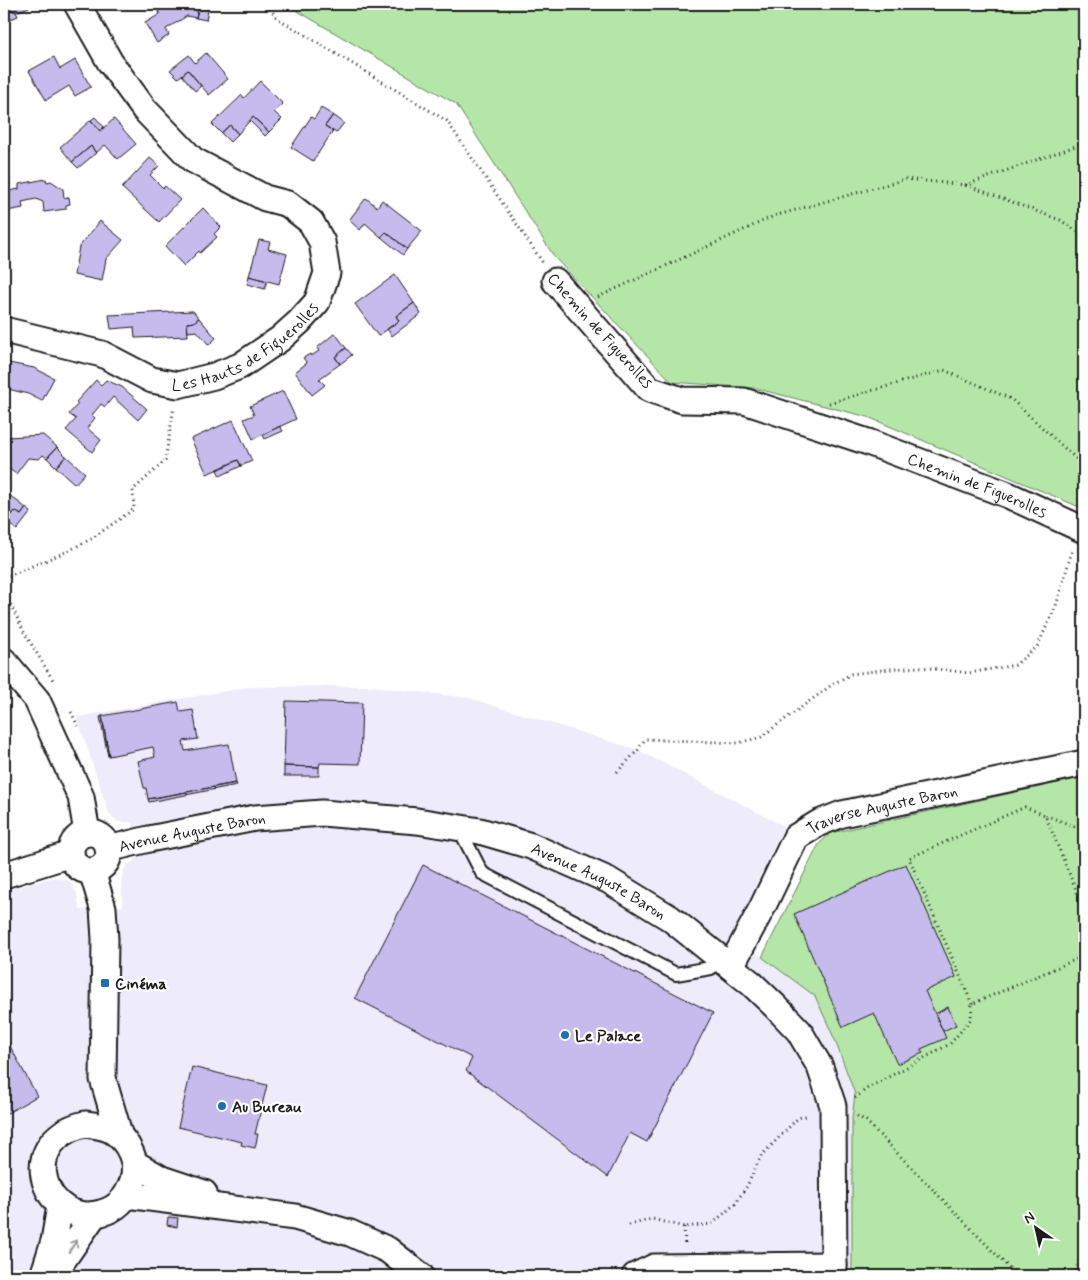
<svg xmlns="http://www.w3.org/2000/svg" width="1088" height="1280" font-family="Mynerve,sans-serif">
<rect width="100%" height="100%" fill="#fff"/>
<filter id="ink" filterUnits="userSpaceOnUse"><feTurbulence type="fractalNoise" baseFrequency=".02" numOctaves="2"/><feDisplacementMap in="SourceGraphic" scale="10" xChannelSelector="R" yChannelSelector="G"/><feConvolveMatrix kernelMatrix="1 2 1 2 8 2 1 2 1" color-interpolation-filters="sRGB"/></filter>
<g filter="url(#ink)">
<!-- built -->
<path fill="#eeebfa" d="M371 686 469 698 638 750 784 826 733 936 815 996 835 1040 855 1094 852 1119V1276H4V891L54 877 69 881 77 894 80 910 123 906 121 885 123 872 128 865 139 857 132 822H118L109 813 77 717 249 687Z"/>
<!-- green -->
<path fill="#b4e7a7" stroke="#688262" d="M287 4H1084V509L868 417 754 388 672 382 555 258 456 104 289 6Z
M1084 777V1276H852V1119L855 1094 835 1040 815 996 762 957 819 844 831 833Z"/>
<!-- building -->
<path fill="#c6bbed" stroke="#1c1c1c" d="M4 4H27L29 7 16 12 9 9 4 11Z
M166 4H199L196 18 187 16 166 29 169 35 157 43 145 23 160 14 157 9Z
M199 4 209 5 206 20 196 18Z
M9 9 16 12 18 16 4 22V11Z
M206 53 228 79 209 95 188 70 178 78 170 70 189 55 195 63Z
M54 57 60 69 75 60 91 87 75 96 69 86 46 100 29 71Z
M188 70 201 86 195 91 182 75Z
M260 81 283 104 274 112 282 119 269 132 253 117 238 134 230 125 221 133 212 124 242 95 244 98Z
M321 108 333 115 325 126 333 131 313 161 291 147 311 117 314 119Z
M333 115 344 123 336 133 325 126Z
M95 117 104 127 100 131 91 120Z
M253 117 269 132 265 136 250 121Z
M114 119 136 144 118 159 105 145 96 153 91 146 72 162 60 147 91 120 100 131Z
M230 125 238 134 230 142 221 133Z
M91 146 96 153 78 168 72 162Z
M150 158 159 166 150 175 163 188 165 186 180 200 159 222 122 188Z
M46 179 47 182 51 181 63 189 64 198 69 197 70 204 66 205V209L44 212 43 202 36 199 22 202 23 208 7 211 4 195 9 191 19 189V184Z
M366 198 377 207 382 200 422 231 407 249 386 232 381 237 365 223 360 230 349 220Z
M203 208 221 227 214 234 217 237 200 253 199 251 184 266 165 246Z
M100 221 123 240 106 259 102 281 74 275 79 247Z
M386 232 407 249 403 255 381 237Z
M259 240 270 242 268 249 287 254 279 284 249 276Z
M395 275 414 303 396 316 399 321 378 336 355 304Z
M249 276 267 281 265 289 247 284Z
M414 303 421 314 392 336 387 329 399 321 396 316Z
M193 311 199 318 194 322 187 323 188 336 135 338 134 327 111 329 109 315Z
M199 318 216 338 209 345 197 331 188 332 187 323 194 322Z
M335 333 346 348 335 357 340 364 319 379 325 385 312 395 295 372 307 363 303 358 310 354 311 356 319 351 317 348Z
M346 348 352 355 340 364 335 357Z
M4 362 34 368 54 378 42 401 28 394 4 388Z
M96 380 101 385 106 380 122 387 147 409 138 420 113 397 105 407 101 404 92 415 95 418 87 428 101 440 92 452 66 430 76 419 69 414 78 404 76 402Z
M283 391 296 419 253 439 244 419 254 415 250 406Z
M233 420 252 461 241 466 238 460 207 474 191 439Z
M280 426 283 431 265 439 263 435Z
M43 435 57 447 47 458 43 455 39 459 28 458 16 474 4 465V443L8 437Z
M57 447 66 456 56 467 47 458Z
M66 456 85 473 75 484 56 467Z
M238 460 241 466 220 476 217 470Z
M4 491 26 508 21 515 15 511 6 522 4 520Z
M26 508 31 512 17 530 6 522 15 511 21 515Z
M286 701 362 703 360 764 320 763 319 767 284 766Z
M178 702 180 712 193 710 198 739 183 741 185 751 229 744 236 783 148 799 146 788H144L138 761 155 757 153 747 109 756 102 716Z
M102 716 109 756H108L100 717Z
M284 766 319 767V776H284Z
M236 783 237 785 149 802 148 799Z
M906 864 956 977 925 991 946 1038 921 1049 923 1053 897 1064 874 1013 843 1027 794 914Z
M423 865 713 1013 647 1142 630 1133 608 1177 466 1071 472 1058 355 998Z
M948 1007 956 1025 943 1031 935 1014Z
M4 1035 37 1096 4 1115Z
M192 1067 267 1085 255 1134H258L255 1148 241 1145 242 1142 178 1127Z
M168 1217 178 1218 177 1227 167 1225Z"/>
<g fill="none" stroke-linecap="round" stroke-linejoin="round">
<!-- service casing -->
<g stroke="#1c1c1c" stroke-width="16">
<path id="service" d="M459 828 482 873 676 974 711 968 719 957"/>
</g>
<!-- minor casing -->
<g stroke="#1c1c1c" stroke-width="29">
<g id="minor">
<path id="s1" d="M555 281 649 389 682 400 744 401 868 442 1008 495 1084 530"/>
<path id="s2" d="M4 330 102 354 152 380 178 385 214 376 240 366 280 339 299 322 317 302 327 273 322 242 311 222 288 204 265 198 193 160 144 109 110 62 77 4"/>
<path d="M4 661 37 700 81 797 87 833"/>
<circle cx="90" cy="852" r="19"/>
<path id="s3" d="M108 849 149 839 255 818 322 813 417 821 480 831 531 846 608 880 670 918 752 984 775 1006 799 1031 820 1067 833 1106 834 1276"/>
<path d="M92 871 103 908 105 939 103 1079 120 1137"/>
<path d="M4 875 71 854"/>
<path id="s4" d="M731 966 762 908 796 837 819 823 842 814 1084 763"/>
<path d="M85 1124C94 1125 103 1126 111 1130 128 1140 140 1163 132 1183 127 1198 117 1209 101 1213 46 1229 12 1141 85 1124Z"/>
<path d="M134 1163 162 1179 204 1193"/>
<path d="M127 1195 295 1217 350 1233 388 1250 421 1276"/>
<path d="M43 1276 54 1241 60 1206"/>
<path d="M52 1276 94 1215"/>
<path d="M635 1276 654 1267 834 1265"/>
</g>
</g>
<!-- path -->
<path stroke="#1c1c1c" stroke-width="3" stroke-dasharray="1 4" stroke-linecap="butt" d="M267 4 277 18 447 121 543 263
M966 185 1060 220 1084 236
M598 297 774 216 906 179 966 185 1084 143
M829 403 944 370 1011 399 1084 466
M4 578 68 551 91 539 134 509 133 490 165 461 174 407
M4 591 24 632 53 680
M71 712 78 726
M617 772 638 750 645 739 738 743 761 737 833 684 851 674 890 669 921 667 969 673 1015 665 1037 647 1056 606 1072 551
M1084 822 1074 826 1045 815 1084 909
M972 1004 909 858 1025 807 1045 815
M855 1098 868 1088 950 1044 971 1019 972 1004 1084 956
M857 1116 866 1121 1017 1276
M629 1225 652 1219 684 1227 712 1224 735 1204 747 1186 761 1156 798 1118 809 1115
M684 1227 685 1244
M1075 1276 1084 1244"/>
<!-- service -->
<use href="#service" stroke="#fff" stroke-width="12"/>
<!-- minor -->
<use href="#minor" stroke="#fff" stroke-width="25"/>
</g>
<!-- one-way arrows -->
<defs><path id="oneway-shaft" d="M-6 0H5M1.5-3L5.5 0L1.5 3" fill="none" stroke-width="1.6" stroke-linecap="round" stroke-linejoin="round" transform="scale(1.25)"/></defs>
<use stroke="#999" href="#oneway-shaft" transform="translate(73 1246) rotate(-56)"/>
</g>
<!-- markers -->
<g fill="#1f6fb2" stroke="#fff" stroke-width="2">
<rect x="100" y="978" width="10" height="10" rx="2.5"/>
<circle cx="565" cy="1035" r="5"/>
<circle cx="222" cy="1106" r="5"/>
</g>
<g text-anchor="middle" stroke-width="4.5" stroke-linejoin="round" paint-order="stroke">
<!-- street labels -->
<g font-size="16" fill="#1c1c1c" stroke="#fff">
<text transform="translate(601 330) rotate(48)" y="6">Chemin de Figuerolles</text>
<text dy="6" stroke="none"><textPath href="#s2" startOffset="262">Les Hauts de Figuerolles</textPath></text>
<text dy="6" stroke="none"><textPath href="#s1" startOffset="488">Chemin de Figuerolles</textPath></text>
<text dy="6" stroke="none"><textPath href="#s4" startOffset="236">Traverse Auguste Baron</textPath></text>
<text dy="6" stroke="none"><textPath href="#s3" startOffset="86">Avenue Auguste Baron</textPath></text>
<text dy="6" stroke="none"><textPath href="#s3" startOffset="506">Avenue Auguste Baron</textPath></text>
</g>
<!-- poi labels -->
<g font-size="16" font-weight="bold" fill="#1c1c1c" stroke="#fff" text-anchor="start">
<text x="115" y="989">Cinéma</text>
<text x="575" y="1041">Le Palace</text>
<text x="232" y="1112">Au Bureau</text>
</g>
</g>
<!-- margin -->
<rect width="1088" height="1280" fill="none" stroke="#fff" stroke-width="20"/>
<rect x="10" y="10" width="1068" height="1260" fill="none" stroke="#1c1c1c" stroke-width="2" filter="url(#ink)"/>
<!-- north arrow -->
<g transform="translate(1036 1228) rotate(326)" stroke="#ffffff" stroke-width="4" paint-order="stroke">
<path d="M0-4L9 19L0 12L-9 19Z" fill="#1c1c1c"/>
<text y="-8" font-size="14" font-weight="bold" text-anchor="middle" fill="#1c1c1c">N</text>
</g>
</svg>
